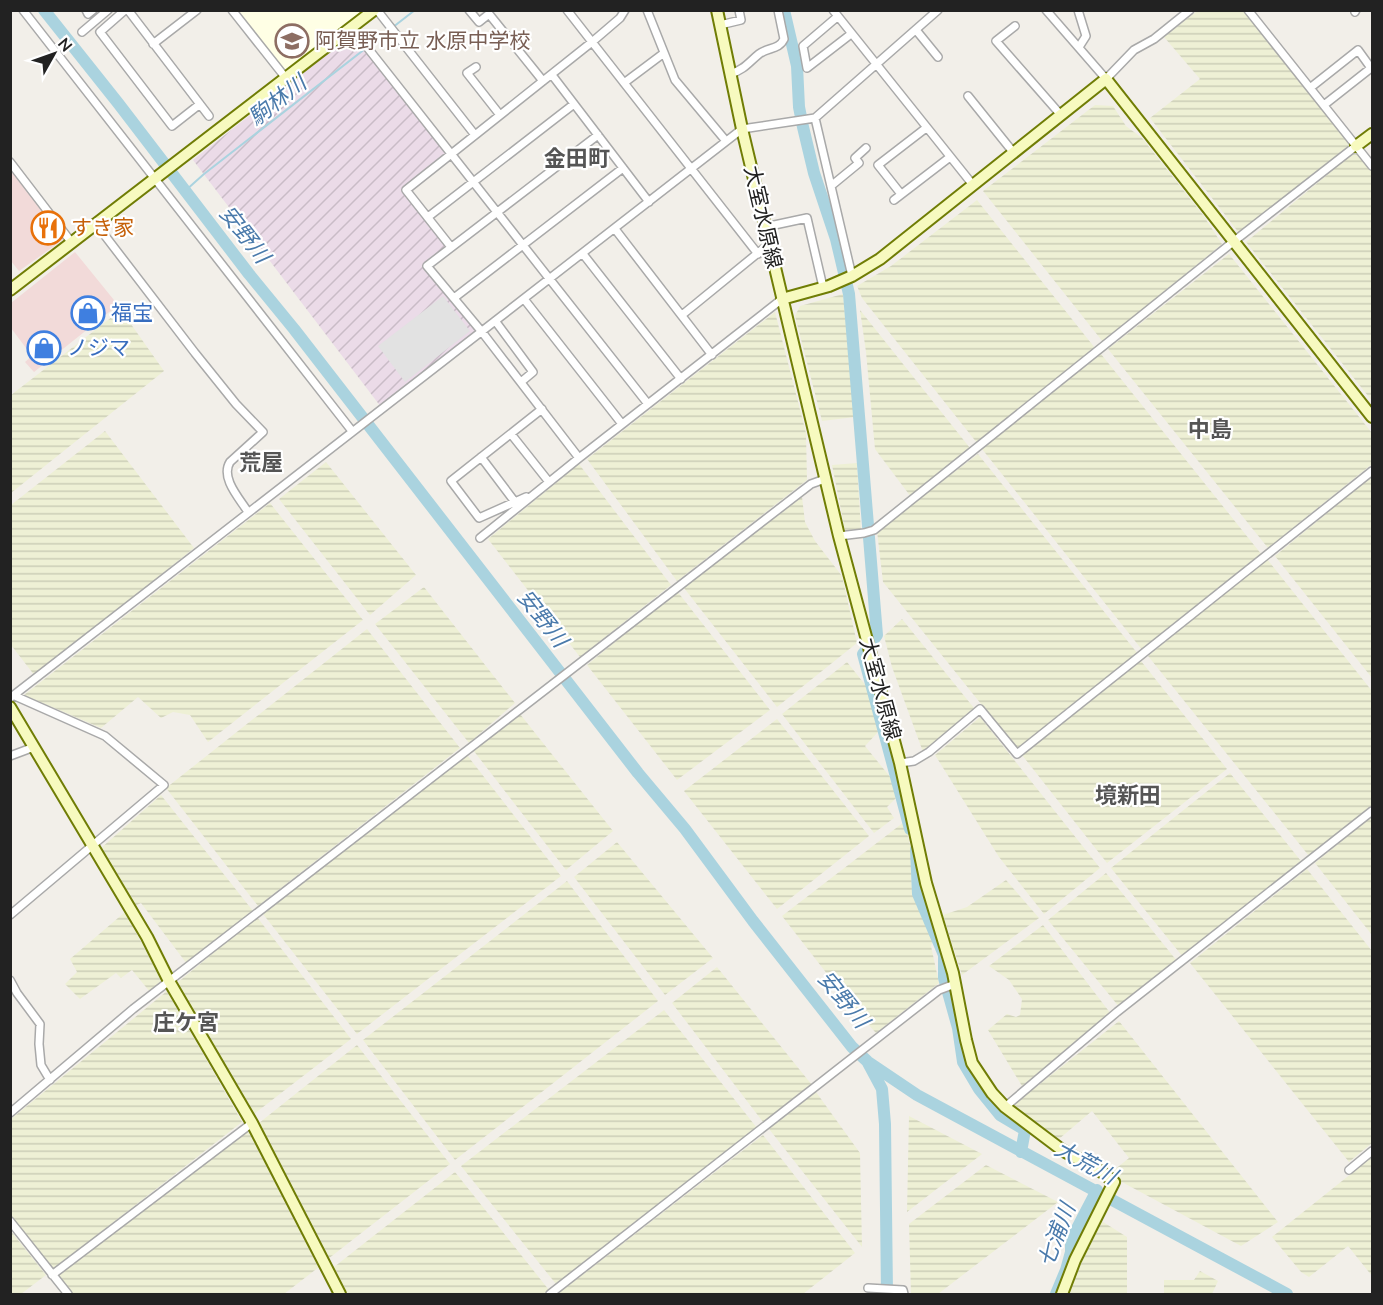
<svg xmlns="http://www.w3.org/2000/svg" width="1383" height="1305" font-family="'Nunito Sans','Noto Sans JP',sans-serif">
<defs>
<pattern id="industrial-furrows" width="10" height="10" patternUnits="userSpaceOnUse" patternTransform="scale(1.5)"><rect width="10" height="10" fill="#ebdbe8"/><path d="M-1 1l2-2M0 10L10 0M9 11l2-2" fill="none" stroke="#c9bcc7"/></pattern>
<pattern id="farmland-rules" width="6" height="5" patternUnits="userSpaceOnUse" patternTransform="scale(1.5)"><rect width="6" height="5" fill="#eef0d5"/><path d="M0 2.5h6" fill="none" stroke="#ccceb7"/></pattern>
</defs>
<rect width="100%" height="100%" fill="#f2efe9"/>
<!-- commercial -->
<path fill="#f2dad9" d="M10 170 64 239 19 271 11 261Z
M75 252 118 305 34 372 25 362 32 356 11 328V303Z"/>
<!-- industrial -->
<path fill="url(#industrial-furrows)" d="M353 34 448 153 402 190 447 247 425 266 476 332 381 407 193 160Z"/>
<!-- education -->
<path fill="#ffffe5" d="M237 11H363L284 71Z"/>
<!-- farmland -->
<path fill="url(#farmland-rules)" d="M1197 11H1244L1351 145 1239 233 1150 118 1200 79 1164 37Z
M1095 105 1113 106 1126 126 1142 138 1203 215 1222 244 1103 342 983 191Z
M1356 151 1372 171V401L1246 242Z
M977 200 1095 348 977 443 862 298 857 286 891 266Z
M1229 254 1372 433V464L1268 548 1108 349Z
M843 294 855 417 822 421 795 316 800 306Z
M121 310 164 371 11 493V395Z
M860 310 970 448 911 497 875 449 866 352Z
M775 312 806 433 807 480 677 581 587 459Z
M1101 354 1262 555 1143 651 982 449Z
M105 431 194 548 35 676 11 645V505Z
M978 454 1138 654 1018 750 883 582 877 531Z
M326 462 416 575 370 615 279 499Z
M857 463 861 531 845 530 832 465Z
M579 464 671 585 580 657 488 539Z
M1372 476V678L1275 556Z
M802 497 805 522 815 541 842 576 857 643 777 707 684 588Z
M270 503 363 620 208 742 190 715 173 712 161 718 138 697 101 728 24 695Z
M1267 559 1372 691V805L1309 856 1148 656Z
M424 587 515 703 469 743 375 624Z
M677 591 770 710 677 780 587 665Z
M902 619 974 708 923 752 892 667 884 636Z
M367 629 460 748 258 906 166 788Z
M1141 661 1227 769 1107 863 1022 755Z
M847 662 867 687 878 732 865 746 891 778 896 798 887 807 894 818 874 833 782 714Z
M520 714 613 831 566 870 473 750Z
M980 717 1100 868 1044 914 999 857 935 755Z
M777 719 869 836 777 909 684 791Z
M467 755 561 876 357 1034 263 914Z
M1230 773 1301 861 1183 957 1111 868Z
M161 795 253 911 187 964 141 903 133 907 100 849Z
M1372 816V935L1315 863Z
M904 822 911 848 912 892 933 940 931 946 939 983 876 1033 856 1011 782 916Z
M617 842 713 958 665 995 574 877Z
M1307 869 1372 951V1143L1349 1162 1190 963Z
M1106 873 1177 961 1120 1008 1048 920Z
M1006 880 1039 918 962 975 943 915 967 907Z
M567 881 658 1001 455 1160 363 1040Z
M125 912 162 981 150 992 132 970 121 978 116 973 80 999 65 984 77 972 70 959Z
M257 917 351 1039 254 1114 177 983Z
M1043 925 1111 1014 1022 1086 988 1030 1007 1014 1016 1017 1020 1015 1022 999 1009 980 989 966Z
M717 967 812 1085 763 1122 672 1003Z
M167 991 242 1122 52 1270 11 1215V1119Z
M664 1010 757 1128 556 1284 461 1166Z
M1119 1021 1278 1222 1241 1246 1120 1181 1114 1170 1129 1158 1092 1111 1059 1139 1011 1107Z
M357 1045 450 1164 328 1259 259 1123Z
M816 1092 860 1153 862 1247 769 1129Z
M909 1116 982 1154 907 1212Z
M249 1129 319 1267 284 1294H73L58 1275Z
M763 1135 855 1253 803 1294H561L559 1293Z
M1372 1157V1276L1348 1246 1309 1277 1301 1272 1272 1237Z
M986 1165 1058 1202 938 1294H911L909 1224Z
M455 1172 549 1290 543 1294H348L334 1267Z
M1100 1220 1127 1237V1294H1068Z
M10 1230 46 1275 21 1294H11Z
M1200 1271 1218 1281 1212 1294H1164V1280H1194Z"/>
<!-- parking -->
<path fill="#e2e2e2" d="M443 296 470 331 405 382 378 346Z"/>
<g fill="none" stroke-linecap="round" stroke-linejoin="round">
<!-- stream -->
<path stroke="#aad3df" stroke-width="2" d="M185 191 204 174 415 10"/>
<!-- river -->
<path stroke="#aad3df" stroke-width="12" d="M44 10 118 103 249 274 294 329 638 773 685 829 753 921 852 1047 867 1061 882 1089 885 1124 887 1294
M784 10 797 66 799 107 803 127 814 173 836 239 849 294 877 635 863 654 910 829
M916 849 918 894 944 955V978L958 1028 963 1062 979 1089 1000 1115 1025 1130 1021 1152
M868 1062 917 1095 1287 1294
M1056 1294 1066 1270 1071 1252V1240L1097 1190"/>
<!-- street casing -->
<g stroke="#a9a9a9" stroke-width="10">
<path id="street" d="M23 10 352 431
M86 10 88 14 93 10
M125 10 100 32 172 126 200 104
M128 10 209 116
M232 10 285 77
M377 10 475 135
M469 10 479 22 489 14 543 81
M567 10 758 254
M647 10 675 80 726 141
M833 10 973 185
M1046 10 1106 79 1134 50 1154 39 1190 10
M1078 10 1086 36 1079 47
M1248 10 1372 166
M1355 12 1356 10
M837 17 803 46 807 68 851 34
M720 25 741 20 739 10
M1015 26 996 41 1060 114
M352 28 648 404
M916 30 938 57
M82 32 108 10
M153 44 197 10
M476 67 467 73 500 115
M730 74C744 70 749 62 759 54 768 47 779 50 784 39L778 10
M552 75 649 202
M624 83 664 53
M1310 88 1358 50 1371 68 1324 105
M968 96 1013 152
M815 118 852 276
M10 162 72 243
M831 186 859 163 855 158 866 148
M901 194 878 165 926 128
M894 200 950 157
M428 217 574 104
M96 224 195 353 236 404 263 432 230 462C220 478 240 499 248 512
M765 227 807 218 823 287
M615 229 712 355
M451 247 406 190 592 42 620 18 625 10
M583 254 681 379
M454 298 623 168
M524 299 622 424
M682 315 769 244
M496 322 533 372 521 382
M511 434 549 482
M481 457 515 502
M579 458 482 332 427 266 598 135
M526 497 479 518 451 481 542 409
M839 536 864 533 874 530 1233 242 1356 146
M480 538 579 458 782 299
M10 698 742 129 815 118 938 10
M10 756 34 747
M900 763 914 761 929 752 980 709 1017 754 1372 471
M10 915 164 785 105 736 15 696
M10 980 17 993 40 1024 39 1044 41 1065 50 1080
M1005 1107 1117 1012 1372 811
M10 1113 133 1009 811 484 825 479
M1349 1170 1372 1151
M10 1221 68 1294
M52 1275 252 1123
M868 1288 903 1290 904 1294
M550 1294 939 990 955 984"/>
</g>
<!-- secondary casing -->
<g stroke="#707d05" stroke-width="14">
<path id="secondary" d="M717 10 742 129 839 536 900 763 926 883 953 973 966 1040 972 1063 992 1093 1005 1107 1062 1150 1102 1172 1114 1182 1075 1260 1062 1294
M1356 146 1372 134
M10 290 374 10
M782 299 829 286 852 276 880 259 1106 79 1372 417
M10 707 147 937 169 981 252 1123 340 1294"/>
</g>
<!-- street -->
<use href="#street" stroke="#fff" stroke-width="7"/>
<!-- secondary -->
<use href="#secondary" stroke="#f7fabf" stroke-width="10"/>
</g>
<!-- icons -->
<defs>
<g id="school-ring" transform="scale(1.725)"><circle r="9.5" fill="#fff" stroke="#8d6e63" stroke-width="1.5"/><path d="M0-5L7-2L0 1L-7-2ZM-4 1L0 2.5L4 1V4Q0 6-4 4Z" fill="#8d6e63"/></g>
<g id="restaurant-ring" transform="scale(1.725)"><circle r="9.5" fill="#fff" stroke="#e8710a" stroke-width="1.5"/><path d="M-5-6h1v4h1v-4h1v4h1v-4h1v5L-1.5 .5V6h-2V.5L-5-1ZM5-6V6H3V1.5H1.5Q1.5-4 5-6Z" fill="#e8710a"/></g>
<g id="shop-ring" transform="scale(1.725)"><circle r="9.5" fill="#fff" stroke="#3f7fe0" stroke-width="1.5"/><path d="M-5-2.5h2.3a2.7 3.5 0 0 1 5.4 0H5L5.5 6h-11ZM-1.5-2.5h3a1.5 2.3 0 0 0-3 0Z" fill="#3f7fe0"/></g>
</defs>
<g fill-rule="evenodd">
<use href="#school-ring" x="292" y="41"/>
<use href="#restaurant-ring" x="48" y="228"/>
<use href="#shop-ring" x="88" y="313"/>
<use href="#shop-ring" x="44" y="348"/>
</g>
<g text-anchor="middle" stroke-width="4.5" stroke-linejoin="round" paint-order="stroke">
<!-- education labels -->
<g font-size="21" fill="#785e54" stroke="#fff" text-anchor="start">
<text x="315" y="48">阿賀野市立 水原中学校</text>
</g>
<!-- street labels -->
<g font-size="21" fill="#222" stroke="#fff">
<text transform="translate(763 217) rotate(77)" y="7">大室水原線</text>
<text transform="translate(880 689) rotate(75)" y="7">大室水原線</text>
</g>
<!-- food labels -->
<g font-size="21" fill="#c56008" stroke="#fff" text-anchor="start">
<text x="71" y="235">すき家</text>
</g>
<!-- shop labels -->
<g font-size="21" fill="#366cbe" stroke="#fff" text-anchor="start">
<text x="111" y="320">福宝</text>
<text x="67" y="355">ノジマ</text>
</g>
<!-- water labels -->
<g font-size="22" font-style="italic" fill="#4a7aab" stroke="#fff">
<text transform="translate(277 100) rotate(-38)" y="8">駒林川</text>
<text transform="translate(245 234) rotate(52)" y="8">安野川</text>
<text transform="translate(543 618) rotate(52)" y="8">安野川</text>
<text transform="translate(844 999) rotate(51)" y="8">安野川</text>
<text transform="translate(1086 1162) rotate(28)" y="8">大荒川</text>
<text transform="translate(1056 1235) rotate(-69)" y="8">七浦川</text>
</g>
<!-- neighbourhood labels -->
<g font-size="22" font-weight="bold" fill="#555" stroke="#fff">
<text x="577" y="166">金田町</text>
<text x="1210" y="437">中島</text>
<text x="261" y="470">荒屋</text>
<text x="1128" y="803">境新田</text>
<text x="186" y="1030">庄ケ宮</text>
</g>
</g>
<!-- border -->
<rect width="1383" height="1305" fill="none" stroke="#222222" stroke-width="24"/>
<!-- north arrow -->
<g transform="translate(54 54) rotate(50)" stroke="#ffffff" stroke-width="4.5" paint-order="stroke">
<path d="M0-4.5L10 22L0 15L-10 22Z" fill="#222222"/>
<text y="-9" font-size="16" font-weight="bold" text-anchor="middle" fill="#222222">N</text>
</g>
</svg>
